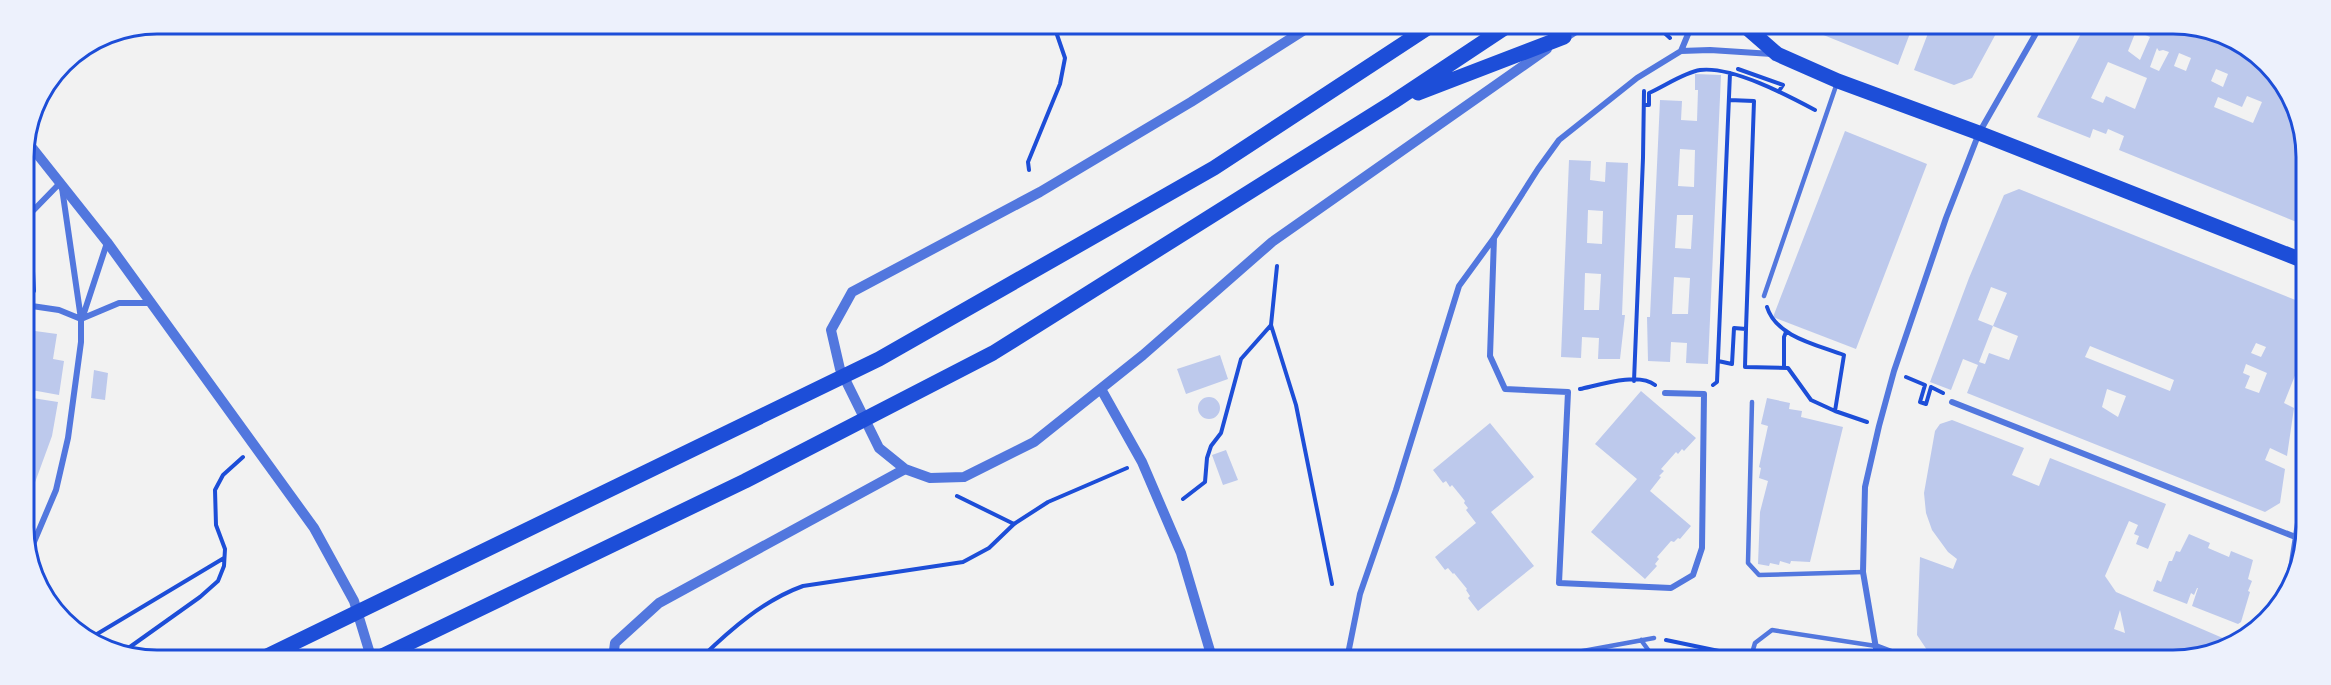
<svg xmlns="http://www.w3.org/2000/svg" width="2331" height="685" font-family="Inter,sans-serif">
<rect width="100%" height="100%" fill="#f2f2f2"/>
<!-- building -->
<path fill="#bdc9ec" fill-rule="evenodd" d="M1806 28H1912L1898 65Z
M1930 28H1999L1972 78 1954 85 1914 70Z
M2084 28H2202L2223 38 2268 63 2304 132V225L2119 150 2124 136 2108 129 2106 134 2093 129 2090 138 2037 117ZM2136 31 2150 37 2140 60 2128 51ZM2157 48 2159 51 2163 50 2169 52 2159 71 2150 67ZM2179 53 2191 58 2186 71 2174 66ZM2108 62 2147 78 2135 109 2106 96 2103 103 2091 98ZM2216 69 2228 74 2223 87 2211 81ZM2247 96 2262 102 2253 123 2214 107 2218 97 2242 107Z
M1695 74 1721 75 1708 364 1686 363 1687 343 1671 342 1670 362 1648 361 1647 317H1650L1660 100 1682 101 1681 120 1697 121 1698 90H1695ZM1680 149 1695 150 1694 187 1678 186ZM1677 215H1693L1691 249 1675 248ZM1674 277 1690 278 1688 314H1672Z
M1845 131 1927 164 1856 349 1773 317Z
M1569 160 1591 161 1590 180 1605 182 1606 162 1628 163 1622 315H1625L1620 359H1598L1599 338 1582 337 1581 358 1561 357ZM1588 210 1603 211 1602 244 1587 243ZM1585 273 1601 274 1599 310H1584Z
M2019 189 2303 303V361L2301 376 2296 373 2284 403 2294 408 2287 456 2270 448 2265 460 2285 469 2280 503 2265 512 1967 393 1978 365 1963 359 1951 390 1930 382 1969 278 2004 195ZM1991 287 2007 293 1993 326 1978 320ZM1993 326 2018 336 2009 360 1989 353 1985 364 1979 362ZM2256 343 2266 347 2261 357 2251 353ZM2090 346 2174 380 2170 391 2085 357ZM2246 364 2267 373 2259 393 2245 388 2250 376 2243 373ZM2107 389 2126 396 2118 417 2102 407Z
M35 331 57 334 53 359 64 361 59 395 26 389 25 334 34 336Z
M1220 355 1228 379 1186 394 1177 369Z
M94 370 108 373 105 400 91 398Z
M1641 391 1696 438 1684 451 1682 449 1678 454 1676 452 1661 469 1664 471 1659 476 1661 477 1650 491 1691 526 1680 539 1678 538 1674 542 1671 541 1657 557 1659 559 1655 564 1657 566 1645 579 1591 532 1637 479 1595 444Z
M1198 408a11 11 0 1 1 22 0a11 11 0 1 1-22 0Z
M26 397 58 402 52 436 26 507Z
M1767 398 1790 403 1789 409 1802 411 1801 417 1843 427 1810 562 1791 561 1790 564 1780 561 1779 565 1770 563 1769 566 1758 564 1760 512 1768 481 1759 478 1761 468 1759 467 1768 426 1761 424Z
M1952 420 2024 448 2012 475 2039 486 2050 458 2166 504 2148 549 2136 544 2139 536 2134 534 2138 525 2129 521 2105 576 2116 592 2232 642 2182 661 1956 660 1927 650 1917 635 1920 557 1953 569 1957 559 1948 552 1932 530 1926 513 1924 493 1935 431 1940 424ZM2120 610 2125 633 2114 629Z
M1490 423 1534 477 1491 512 1534 566 1478 611 1468 598 1470 596 1466 590 1467 589 1454 573 1453 574 1448 568 1445 570 1435 557 1476 523 1466 510 1468 508 1464 503 1465 501 1452 485 1450 487 1446 481 1443 483 1433 470Z
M1226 450 1238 480 1223 485 1212 455Z
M2189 534 2210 543 2208 548 2229 557 2231 551 2253 560 2248 579 2252 581 2248 591 2250 592 2241 622 2238 624 2192 606 2198 588H2197L2194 595 2191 593 2187 604 2153 591 2157 580 2161 582 2169 561H2172L2176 551 2180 552Z
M1687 653 1719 659 1718 660H1686Z"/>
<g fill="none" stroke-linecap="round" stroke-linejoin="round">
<!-- path -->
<path stroke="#1d4ed8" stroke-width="4" d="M1658 27 1670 38
M1738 69 1783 85 1779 91
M1729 100 1754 101 1746 329
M1644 105H1649V93C1663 87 1685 72 1700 70 1732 66 1787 95 1815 110
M1029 170 1028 162 1060 84 1065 58 1054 26
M31 232 34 291
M1767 307C1776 337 1818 345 1844 355L1835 411
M1271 325 1296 405 1332 584
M1718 361 1732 364 1734 328 1746 329 1745 367 1788 368 1811 400 1835 411 1867 422
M1784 368V337L1786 332
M1906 377 1925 385 1920 402 1926 404 1931 387 1943 393
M1634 381 1643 158 1644 91
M1713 385 1717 382 1730 73
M1580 389C1599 385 1638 372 1655 385
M957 496 1014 524
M1183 499 1205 482 1207 458 1211 446 1221 433 1241 359 1271 325 1277 266
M51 602 58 616
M92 637 224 558
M1666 640 1738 655
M120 654 200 597 218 581 224 566 225 549 216 525 215 490 223 475 243 457
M701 658C731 629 764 600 803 586L963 562 989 548 1014 524 1048 502 1127 468"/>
<!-- service -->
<path stroke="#5277de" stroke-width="4.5" d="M1764 296 1837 83
M1752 402 1748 563 1759 575 1863 572
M1641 640 1654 658 1665 660
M1539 659 1654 638
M1750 660 1755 643 1772 630 1876 646"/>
<!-- minor -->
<path stroke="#5277de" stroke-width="6" d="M1681 51 1691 27
M25 219 61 182
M1494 238 1490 356 1505 389 1568 392 1559 583 1671 588 1693 575 1702 548 1704 394 1665 393
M25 305 59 310 81 319
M83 316 107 243
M81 319 119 303H151
M1952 402 2303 540
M28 556 56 490 68 438 81 342V319L62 188
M2289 582 2303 490
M1876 646 1913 660
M1347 659 1360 594 1396 490 1459 286 1494 238 1538 169 1559 140 1637 78 1681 51 1710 50 1772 54
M1878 660 1863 572 1865 487 1879 426 1894 371 1946 218 1979 133 2039 28"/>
<!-- tertiary -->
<path stroke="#5277de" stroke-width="10" d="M1309 27 1191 102 1040 192 852 292 831 330 840 369 879 448 905 469 930 478 964 477 1034 442 1143 355 1272 242 1547 49
M1560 40 1580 27
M26 140 107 242 314 528 354 601 371 657
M1101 389 1142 462 1181 553 1210 651 1209 659
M613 658 615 643 659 603 905 469"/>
<!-- primary -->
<path stroke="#1d4ed8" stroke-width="15" d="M1746 27 1777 54 1838 81 1979 133 2304 261
M1418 93 1564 37
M265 657 879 359 1214 168 1429 27
M380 657 745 481 993 353 1393 102 1506 27"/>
</g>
<!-- crop -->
<path d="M0 0H2331V685H0ZM157 34H2173A123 123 0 0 1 2296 157V527A123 123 0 0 1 2173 650H157A123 123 0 0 1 34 527V157A123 123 0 0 1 157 34Z" fill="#edf1fc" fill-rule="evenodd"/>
<path fill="none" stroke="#1d4ed8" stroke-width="3" d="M157 34H2173A123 123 0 0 1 2296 157V527A123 123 0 0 1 2173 650H157A123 123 0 0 1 34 527V157A123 123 0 0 1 157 34Z"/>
</svg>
